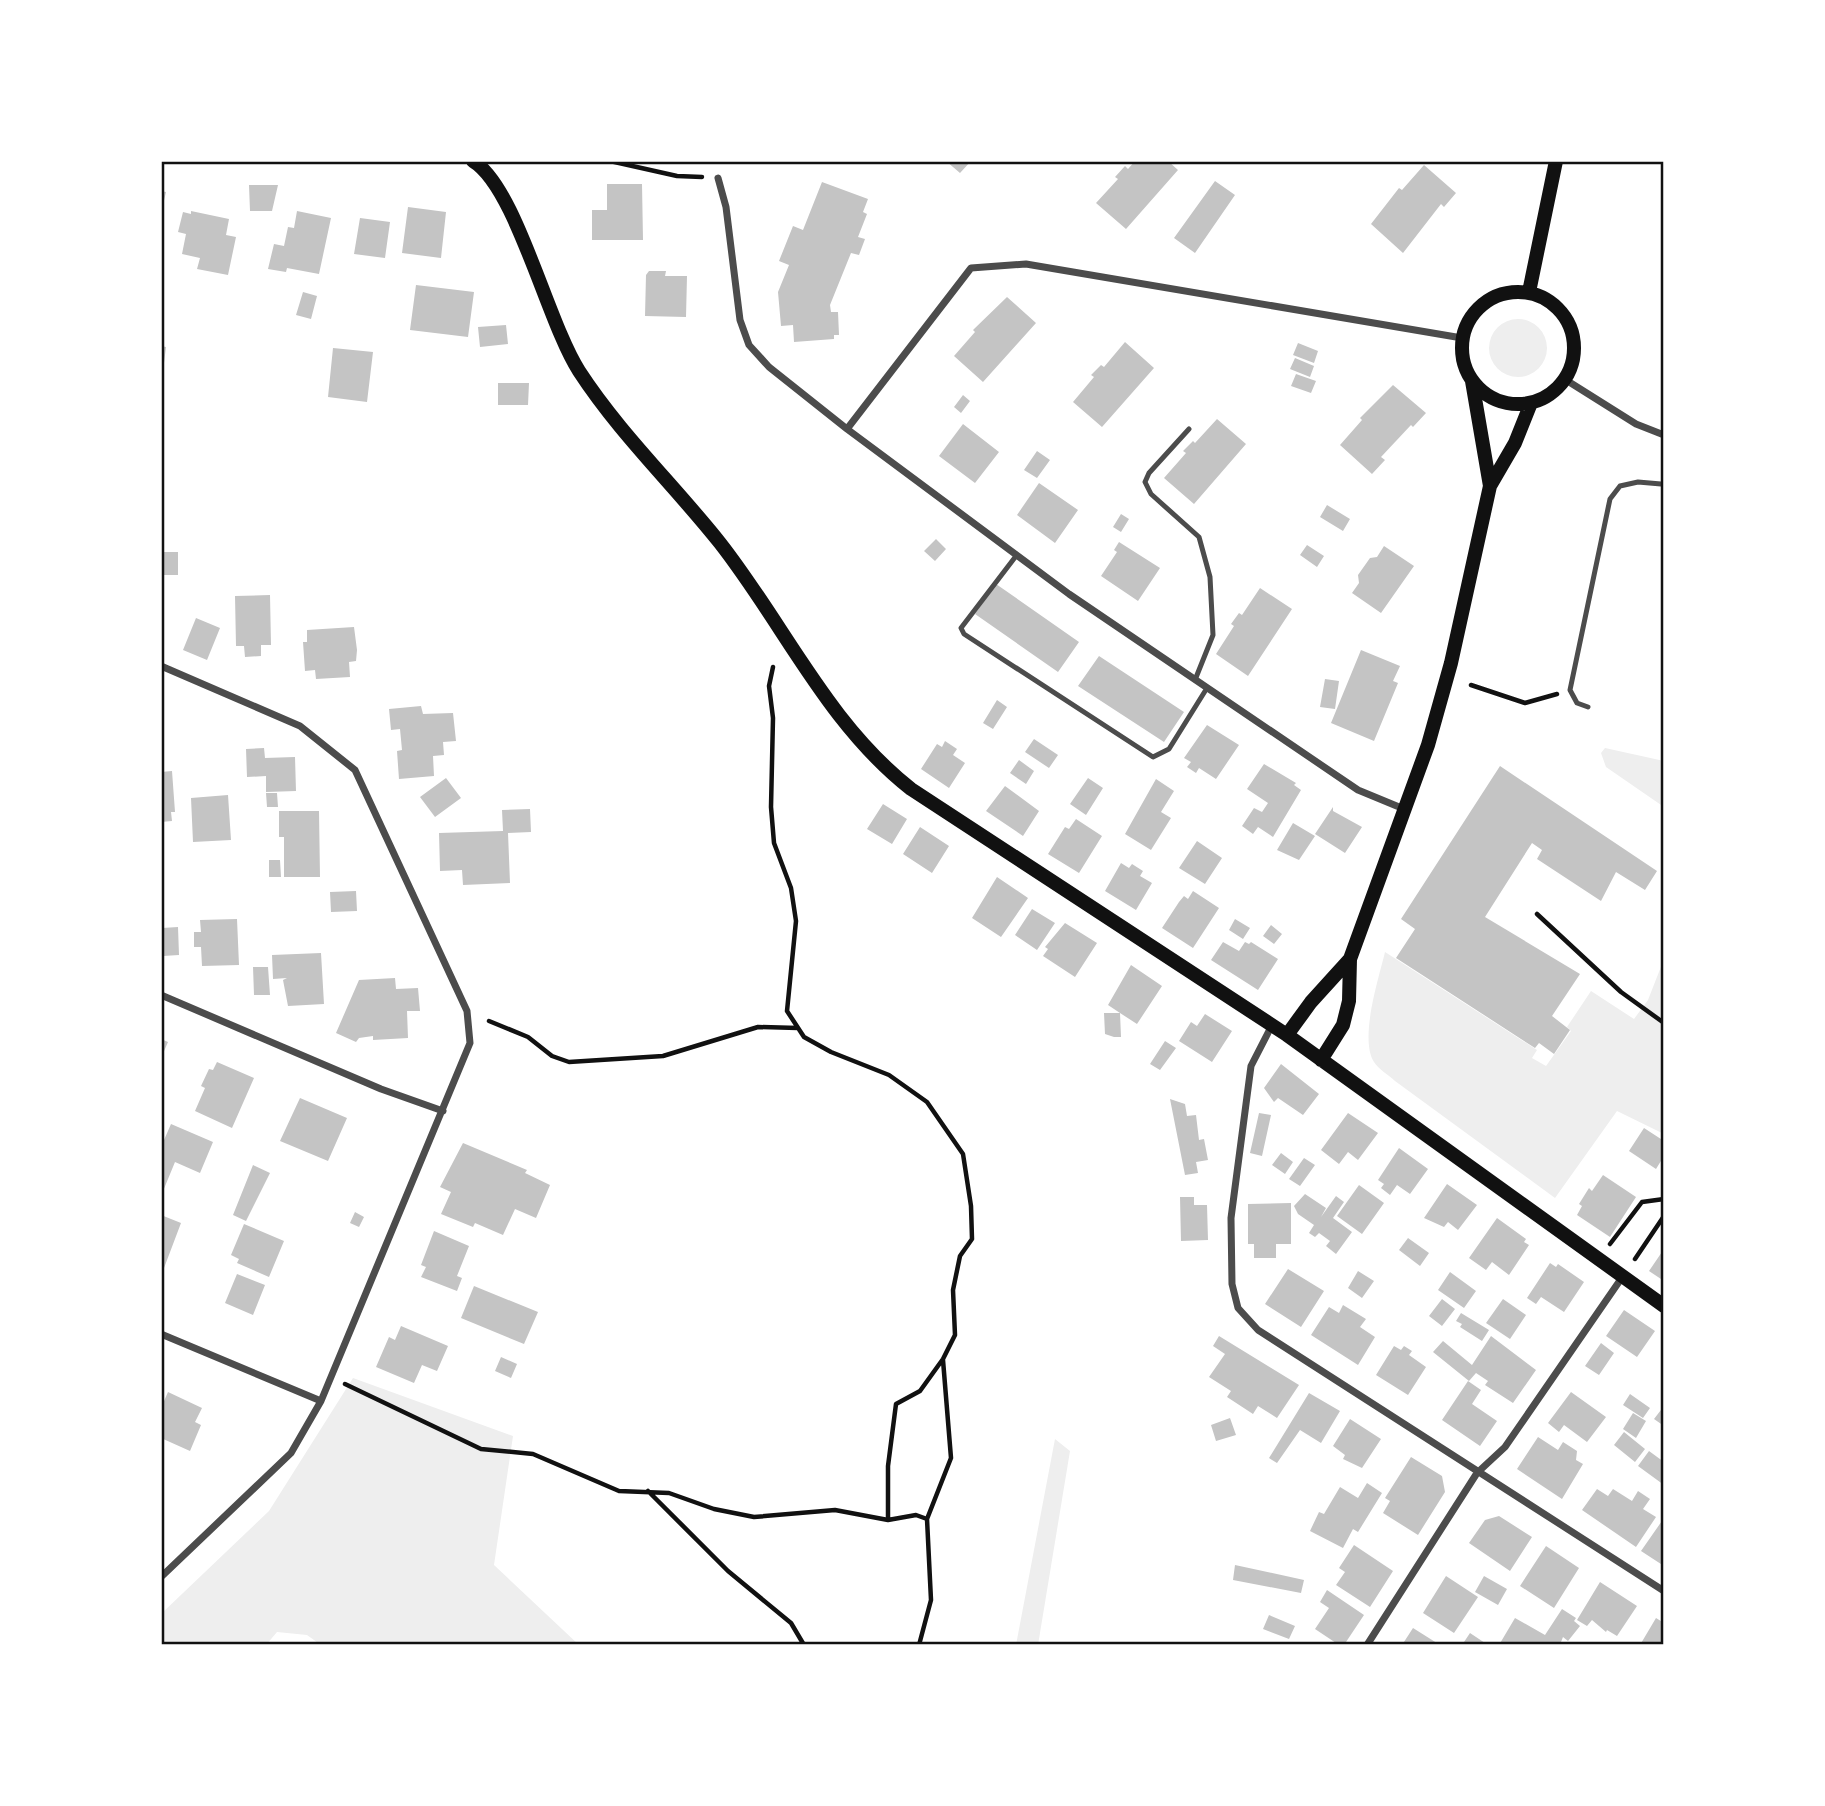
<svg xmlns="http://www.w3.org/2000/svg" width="1825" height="1806" font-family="Poppins,sans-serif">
<rect width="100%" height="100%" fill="#fff"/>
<!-- green -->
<path fill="#eee" d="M1489 348a29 29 0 1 1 58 0a29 29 0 1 1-58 0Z
M1605 748 1664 761V807L1606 767 1601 753Z
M1385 952 1537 1050 1532 1058 1546 1066 1571 1031 1567 1027 1591 991 1634 1019 1648 1000 1664 959V1134L1617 1111 1555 1198 1395 1081C1389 1075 1378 1069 1374 1062 1359 1038 1379 978 1385 952Z
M353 1378 513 1436 494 1565 579 1645H321L307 1635 277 1632 266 1645H161V1614L269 1511Z
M1055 1439 1070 1451 1038 1645H1016Z"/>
<!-- building -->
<path fill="#c4c4c4" d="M946 161H971L960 173Z
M1135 161H1168L1178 170 1126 229 1096 203 1118 179 1115 177 1125 166 1128 169Z
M1424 165 1456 193 1444 207 1441 204 1403 253 1371 224 1399 188 1402 190Z
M1215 181 1235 195 1195 253 1174 238Z
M822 182 868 199 863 212 867 214 858 237 865 239 859 255 851 253 830 305 831 312H838L839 335H834V339L794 342 793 325 781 326 778 292 789 265 779 261 793 226 803 230Z
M607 184H642L643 240H592V210H607Z
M249 185H278L272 211H250Z
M161 191 166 192 162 209H161Z
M408 207 446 212 441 258 402 253Z
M191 211 229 219 226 235 236 237 228 275 197 269 200 258 182 254 186 234 178 232 183 212 191 214Z
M297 211 331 218 319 274 287 268 286 272 268 269 274 244 284 246 288 227 294 228Z
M360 218 390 222 385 258 354 254Z
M649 271H666L665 276H687L686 317 645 316 646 275Z
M416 285 474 292 468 337 410 330Z
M303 292 317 296 311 319 296 315Z
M1007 297 1036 323 983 382 954 356 975 332 973 330Z
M506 325 508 344 480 347 478 327Z
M1125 342 1154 368 1102 427 1073 402 1094 377 1091 375 1101 365 1104 367Z
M1298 343 1318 351 1314 363 1293 355Z
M161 346 166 347 164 363H161Z
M333 348 373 352 367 402 328 397Z
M1295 358 1314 366 1310 377 1290 369Z
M1296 374 1316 381 1311 393 1291 386Z
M498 383H529L528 405H498Z
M1393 385 1426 413 1413 427 1411 425 1381 457 1385 460 1372 474 1340 445 1362 420 1360 418Z
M963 395 970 401 961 413 954 407Z
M1217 419 1246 444 1194 504 1164 478 1186 453 1183 451 1193 441 1195 443Z
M963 424 999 452 975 483 939 456Z
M1037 451 1050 460 1037 478 1024 470Z
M1039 483 1078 510 1055 543 1017 515Z
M1327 505 1350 519 1343 531 1320 517Z
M1121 514 1129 519 1121 532 1113 527Z
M936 539 946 549 935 561 924 551Z
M1119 542 1160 568 1138 601 1101 576 1117 552 1114 550Z
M1307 545 1324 556 1317 567 1300 555Z
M1384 546 1414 566 1381 613 1352 593 1359 583 1358 575 1370 558 1377 557Z
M161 552H178V575H161Z
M996 584 1079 642 1058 672 975 614Z
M1260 588 1292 609 1248 676 1216 654 1234 626 1231 624 1239 613 1242 615Z
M270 595 271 645H261V656L245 657 244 646H236L235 596Z
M196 618 220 628 207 660 183 650Z
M354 627 357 650 356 661 349 662 350 677 316 679 315 670 305 671 303 642H307V630Z
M1361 650 1400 666 1393 681 1398 683 1374 741 1331 723Z
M1099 656 1184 712 1164 742 1078 686Z
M1325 679 1339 681 1335 709 1320 707Z
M997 700 1007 707 993 729 983 723Z
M421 706 423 714 453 713 456 741 443 742 444 755 433 756 434 776 399 779 397 751 402 750 400 729 391 730 389 709Z
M1207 725 1239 745 1216 779 1199 768 1196 773 1187 767 1191 762 1184 758Z
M1034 739 1058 755 1049 768 1025 752Z
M945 741 957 749 953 755 965 763 949 788 921 769 937 744 942 747Z
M264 748 265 758 295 757 296 791 266 792V776L247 777 246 749Z
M1019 760 1034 771 1026 784 1010 773Z
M1264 764 1296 783 1294 785 1301 790 1273 837 1258 827 1253 834 1242 826 1254 808 1262 812 1268 803 1247 789Z
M1500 766 1657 871 1645 890 1616 872 1601 901 1537 859 1542 850 1532 843 1485 917 1580 974 1552 1016 1570 1030 1554 1054 1539 1043 1535 1048 1396 958 1415 929 1401 919Z
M172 771 175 812H171L172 821 161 822V772Z
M446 778 461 798 435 817 420 797Z
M1088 778 1103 788 1086 815 1070 804Z
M1156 779 1174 791 1161 812 1171 818 1151 850 1125 834Z
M1005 786 1039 811 1023 836 986 811Z
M266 793H277L278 807H267Z
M228 795 231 840 193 842 191 798Z
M883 804 907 819 892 844 867 829Z
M1333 807V811L1362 827 1345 853 1315 834Z
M530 809 531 832 508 833 510 883 463 885 462 870 440 871 439 833 503 831 502 810Z
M279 811H319L320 877H284V837H279Z
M1076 819 1102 836 1079 873 1048 854 1065 827 1069 829Z
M1293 823 1315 836 1299 860 1277 850Z
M920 827 949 846 932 873 903 854Z
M1197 841 1222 858 1205 884 1179 868Z
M269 860H280L281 877H269Z
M1121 863 1129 868 1132 864 1143 871 1140 876 1152 883 1136 910 1105 891Z
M997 877 1028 898 1001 937 972 918Z
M356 891 357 911 331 912 330 892Z
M1193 891 1219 908 1193 948 1162 928 1179 902 1184 896 1188 899Z
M1032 909 1055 923 1037 950 1015 935Z
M237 919 239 965 202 966 201 947H194V932H201L200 920Z
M1235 919 1250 928 1243 939 1229 930Z
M1065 923 1097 943 1075 977 1043 956 1048 949 1045 947Z
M1271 925 1282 934 1274 944 1263 936Z
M178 927 179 955 163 956 162 928Z
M1223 942 1239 951 1245 942 1249 944 1251 942 1278 959 1258 990 1211 960Z
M321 953 324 1004 288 1006 283 980 287 978 273 979 272 955Z
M1131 965 1162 986 1137 1024 1120 1013 1121 1037H1114L1105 1034 1104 1013H1120L1108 1005Z
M253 967H268L270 995H254Z
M395 978 396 989 418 988 420 1011H407L408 1038 373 1040V1036L359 1038 356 1042 336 1033 359 980Z
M1205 1014 1232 1031 1212 1062 1179 1041 1191 1022 1197 1026Z
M161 1039 168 1042 161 1058Z
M1165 1041 1176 1048 1160 1070 1150 1064Z
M217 1062 254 1078 232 1128 195 1111 205 1088 201 1086 209 1069 213 1070Z
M1281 1064 1319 1094 1303 1115 1278 1098 1274 1102 1264 1088Z
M300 1098 347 1118 328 1161 280 1141Z
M1170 1099 1185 1104 1187 1116 1196 1115 1199 1140 1204 1139 1208 1160 1196 1162 1198 1173 1185 1175Z
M1259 1113 1271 1115 1262 1156 1250 1153Z
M1348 1113 1378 1133 1358 1160 1348 1152 1339 1164 1321 1150Z
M171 1124 213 1142 200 1173 175 1162 161 1196V1147Z
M1644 1128 1664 1141V1156L1656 1169 1629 1151Z
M463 1143 527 1170 525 1173 550 1185 536 1218 515 1209 503 1235 475 1223 473 1227 441 1214 451 1192 440 1187Z
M1399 1148 1428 1169 1410 1194 1397 1185 1390 1195 1381 1188 1384 1184 1378 1180Z
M1281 1153 1293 1162 1285 1174 1272 1165Z
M1304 1158 1315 1165 1300 1186 1289 1179Z
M253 1165 270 1173 246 1221 233 1215Z
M1603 1175 1636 1197 1610 1237 1577 1215 1582 1206 1579 1204 1589 1188 1592 1191Z
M1447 1184 1477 1205 1458 1230 1448 1222 1444 1227 1424 1218Z
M1359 1185 1384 1203 1362 1234 1337 1216Z
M1305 1194 1326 1208 1321 1217 1336 1196 1344 1202 1333 1218 1352 1232 1336 1254 1326 1246 1330 1241 1319 1233 1315 1237 1309 1233 1314 1225 1298 1214 1294 1206Z
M1180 1197H1194V1205H1207L1208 1240 1181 1241Z
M1291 1203V1244H1276V1258H1254V1244H1248V1204Z
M355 1212 364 1217 359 1227 350 1223Z
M161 1215 181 1223 161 1276Z
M1497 1218 1526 1239 1524 1242 1529 1245 1509 1275 1492 1262 1486 1270 1469 1258Z
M244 1224 284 1241 269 1277 237 1263 239 1259 231 1255Z
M434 1231 469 1246 457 1276 462 1278 457 1291 421 1277 426 1267 421 1265Z
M1408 1238 1429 1253 1420 1266 1399 1250Z
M1664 1249V1281L1649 1271Z
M1550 1263 1556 1267 1558 1264 1584 1282 1564 1312 1541 1297 1536 1304 1527 1298Z
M1288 1269 1324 1291 1301 1327 1265 1304Z
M1358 1271 1374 1281 1362 1298 1348 1288Z
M1450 1272 1476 1291 1464 1308 1438 1290Z
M237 1274 265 1285 253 1315 225 1303Z
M474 1286 538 1312 524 1344 461 1318Z
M1442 1299 1455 1309 1442 1326 1429 1316Z
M1503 1299 1526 1315 1510 1339 1486 1323Z
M1343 1305 1366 1319 1360 1327 1375 1337 1358 1365 1311 1335 1329 1307 1339 1313Z
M1624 1310 1655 1331 1637 1357 1606 1336Z
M1461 1313 1489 1330 1482 1341 1460 1327 1462 1324 1456 1321Z
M401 1326 448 1346 437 1371 422 1365 414 1383 376 1367 389 1337 395 1340Z
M1219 1336 1299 1385 1277 1418 1258 1406 1253 1414 1227 1397 1231 1391 1209 1377 1225 1354 1213 1346Z
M1491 1336 1536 1370 1513 1403 1485 1385 1488 1381 1476 1373 1469 1381 1433 1352 1443 1341 1472 1365Z
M1601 1343 1614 1353 1599 1375 1585 1366Z
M1394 1346 1401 1350 1404 1346 1412 1351 1409 1355 1426 1367 1408 1395 1376 1375Z
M501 1357 517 1364 511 1378 495 1371Z
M1468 1381 1481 1390 1472 1404 1497 1421 1480 1446 1442 1420Z
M168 1392 202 1408 195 1422 201 1425 190 1451 161 1438V1408Z
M1571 1392 1606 1417 1587 1442 1564 1425 1559 1432 1548 1423Z
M1309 1393 1340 1411 1321 1443 1300 1430 1277 1463 1269 1458Z
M1630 1394 1650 1408 1643 1418 1623 1405Z
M1664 1406V1426L1654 1419Z
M1633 1413 1646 1421 1636 1438 1623 1429Z
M1230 1418 1236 1435 1216 1441 1211 1425Z
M1350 1419 1381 1439 1362 1468 1343 1459 1345 1455 1333 1446Z
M1624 1432 1645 1449 1635 1462 1614 1445Z
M1538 1437 1558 1450 1563 1442 1577 1451 1576 1460 1583 1464 1562 1499 1517 1469Z
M1649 1451 1664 1462V1485L1638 1466Z
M1411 1457 1442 1476 1445 1492 1418 1535 1383 1513 1390 1501 1385 1498Z
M1367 1483 1382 1493 1358 1532 1353 1529 1343 1548 1310 1531 1319 1512 1324 1514 1340 1487 1358 1498Z
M1597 1489 1608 1496 1613 1489 1632 1501 1638 1491 1650 1499 1643 1509 1656 1517 1636 1547 1582 1510Z
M1499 1516 1532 1537 1510 1571 1469 1543 1485 1520Z
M1664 1518V1566L1641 1551Z
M1354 1545 1393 1571 1370 1607 1336 1585 1345 1572 1339 1568Z
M1546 1546 1579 1568 1554 1608 1520 1586Z
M1235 1565 1304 1580 1301 1593 1233 1580Z
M1446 1576 1478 1597 1454 1633 1423 1613Z
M1484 1576 1507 1589 1498 1605 1475 1592Z
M1600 1582 1637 1606 1617 1636 1607 1630 1606 1632 1592 1620 1587 1626 1577 1620Z
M1327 1590 1364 1615 1344 1645H1339L1315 1629 1329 1608 1320 1602Z
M1562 1609 1576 1618 1574 1621 1580 1626 1568 1641 1563 1637 1561 1642 1566 1645H1499L1515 1618 1545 1635Z
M1269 1615 1295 1626 1289 1639 1263 1629Z
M1656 1618 1664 1623V1645H1640Z
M1413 1628 1440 1645H1402Z
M1470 1633 1488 1645H1462Z"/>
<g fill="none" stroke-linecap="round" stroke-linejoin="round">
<!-- path -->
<path stroke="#111" stroke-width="4.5" d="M610 161 677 176 702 177
M773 667 769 686 773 718 771 807 774 843 791 888 796 921 787 1011 804 1037 831 1052 889 1075 927 1102 963 1154 971 1206 972 1239 960 1256 953 1290 955 1335 943 1359 920 1391 896 1404 888 1466V1520
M1471 685 1525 703 1557 694
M1537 914 1621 992 1664 1023
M489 1021 528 1037 552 1056 569 1062 663 1056 758 1027 798 1028
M1610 1244 1642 1202 1664 1199
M1635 1259 1664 1216
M345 1384 481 1449 533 1454 619 1491 669 1493 714 1509 754 1517 835 1510 888 1520 916 1515 927 1519
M648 1491 728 1571 791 1623 804 1645
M919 1645 931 1600 927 1519 951 1458 943 1360"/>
<!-- service -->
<path stroke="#4c4c4c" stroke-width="5" d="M1189 429 1149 473 1145 482 1151 494 1199 537 1210 577 1213 635 1195 680
M1016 556 961 628 964 634 1153 757 1169 749 1207 688
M1588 707 1577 703 1570 690 1610 499 1620 486 1638 482 1661 484"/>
<!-- minor -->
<path stroke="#4c4c4c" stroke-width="7" d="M718 178 726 207 740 320 749 345 769 367 847 429 1069 594 1358 790 1404 809
M1566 380 1636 424 1664 435
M847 429 971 268 1026 264 1462 338
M161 666 300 726 355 770 467 1011 470 1043 321 1401 291 1453 161 1577
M161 995 381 1089 443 1111
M1272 1025 1251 1066 1231 1218 1232 1284 1238 1308 1258 1330 1664 1591
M161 1334 321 1401
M1367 1645 1477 1473 1505 1447 1623 1276"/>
<!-- secondary -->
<path stroke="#111" stroke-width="14" d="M473 161C516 187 547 321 579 371 620 434 674 485 720 543 785 626 827 723 911 789L1287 1035 1664 1306
M1462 348a56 56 0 1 1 112 0a56 56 0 1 1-112 0Z
M1529 292 1556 161
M1472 381 1490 486
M1287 1035 1311 1002 1350 959
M1321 1060 1343 1025 1349 1001 1350 959 1428 745 1451 663 1490 486 1515 443 1531 403"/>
</g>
<!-- border -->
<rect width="1825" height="1806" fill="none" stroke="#ffffff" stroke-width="326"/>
<rect x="163" y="163" width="1499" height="1480" fill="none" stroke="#111" stroke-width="2.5"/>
</svg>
